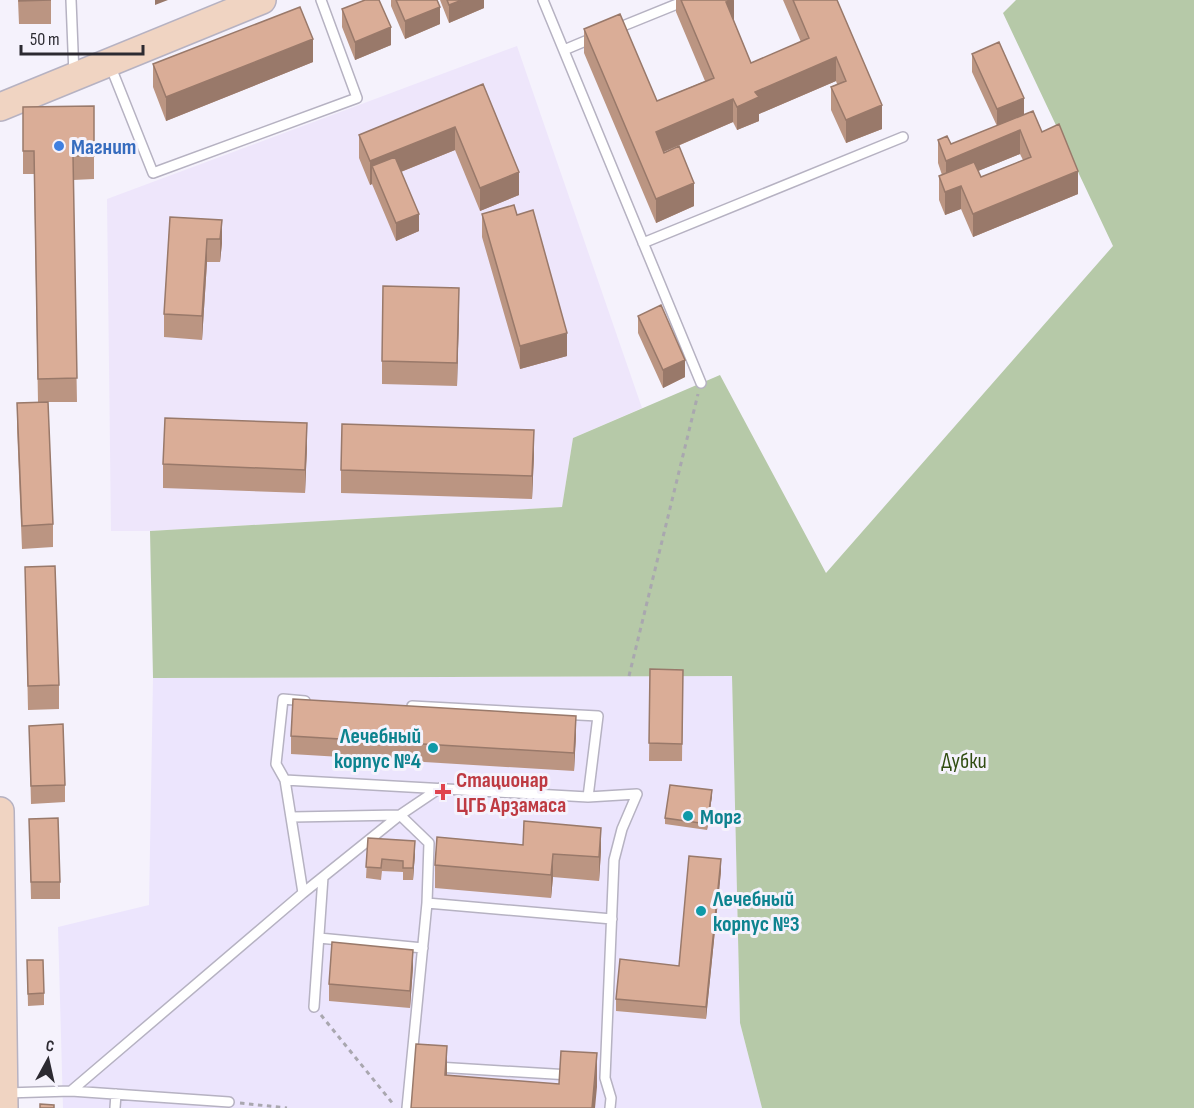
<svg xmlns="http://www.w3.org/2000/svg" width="1194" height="1108" font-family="'Sofia Sans Condensed',sans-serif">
<rect width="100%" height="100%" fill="#f5f2fc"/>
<!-- industrial -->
<path fill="#eee6fb" d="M517 46 642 408 573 438 562 507 150 531H111L107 199Z"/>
<!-- built -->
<path fill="#ece5fd" d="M732 676 740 1023 762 1108H63L58 927 149 905 153 678Z"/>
<!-- green -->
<path fill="#b6c9a8" d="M1016 0H1194V1108H762L740 1023 732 676 153 678 150 531 562 507 573 438 720 375 826 573 1113 246 1003 13Z"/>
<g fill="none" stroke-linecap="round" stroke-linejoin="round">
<!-- lane casing -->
<g stroke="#b6b2c2" stroke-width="12">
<path id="lane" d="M71 0 74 75
M543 0 701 383
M613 30 687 0
M564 50 595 37
M110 65 153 173 357 98 321 0
M643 243 903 137
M285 780 588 797 598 716 412 706
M588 797 637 794 622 829 614 860 605 1078 611 1098 610 1108
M292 817 400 815 429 843 427 903 407 1108
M303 893 285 780 276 764 283 699 305 701
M427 903 612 919
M319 938 423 948
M314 1007 323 877
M437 1067 570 1075
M71 1091 229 1102
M6 1093 71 1091 303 893 400 815 440 788
M115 1108 116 1094"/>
</g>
<!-- secondary casing -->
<g stroke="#b6b2c2" stroke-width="30">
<path id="secondary" d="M0 107 262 0
M0 811 4 1108"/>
</g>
<!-- path -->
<path stroke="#a9a7af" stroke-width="3" stroke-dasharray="4.5 4.5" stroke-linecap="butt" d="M629 676 698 394
M321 1015 394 1105
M240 1103 287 1108"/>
<!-- lane -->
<use href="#lane" stroke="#fff" stroke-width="9"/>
<!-- secondary -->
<use href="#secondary" stroke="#f0d4c2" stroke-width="27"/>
</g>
<!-- wall -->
<path fill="#bb9582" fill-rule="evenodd" d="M18 0H51V24H19Z
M391 0H437L440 24 405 39 391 6Z
M440 0H484V8L449 23Z
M676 0H734V22L751 63 801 42 783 0H837L882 129 846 143 831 110V87L837 84 836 81 759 114V121L737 130 733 122 664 152 694 206 656 223 584 53V29L657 101 705 81 676 12Z
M342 9 391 45 355 60 342 27Z
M972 54 1024 114 1042 132 1078 194 973 237 961 209 945 215 939 200V176L942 175 938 163V140L951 144 997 126 972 72ZM1020 154 1023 160 981 177 978 171Z
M313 62 166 121 153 87V64Z
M483 84 519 195 480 211 455 150 401 172 419 231 396 241 372 184 370 185 359 158V135Z
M94 106V179L73 180 77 402H48L53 524V547L22 549 17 427V403L38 402 34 174H23V107Z
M482 214 567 356 520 369 482 237Z
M170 217 222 220V243L220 262H207L202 340 164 337V314Z
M459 311 457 386 382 384V361Z
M638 316 685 377 663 388 638 333Z
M307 446 305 493 163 488V464Z
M534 454 532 499 341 493V470Z
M25 567 59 685V709L28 710Z
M650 669 683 670 682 761H649Z
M29 726 65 785V802L31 804Z
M576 734 574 771 291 754V736Z
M712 796 707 830 665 824V818Z
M29 819 60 882V899H31Z
M437 837 601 851 599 881 553 877 551 898 435 888V865Z
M368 838 415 853 413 880H403V872L382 871 381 880 366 878Z
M721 871 706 1019 616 1011V999L679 966Z
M27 960 44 993V1005L28 1006Z
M413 967 410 1008 329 1001V984Z"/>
<!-- shaded-wall -->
<path fill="#99796a" d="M155 0H168L155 5Z
M462 0H484V8L449 23V5Z
M734 0V23L726 2Z
M440 7V24L405 39V21Z
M391 27V45L355 60V42Z
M313 39V62L166 121V97Z
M836 57V81L759 114V121L737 130V107L755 92Z
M1024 98V115L997 127V109Z
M733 99V122L656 155V132Z
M882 105V129L846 143V120Z
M455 127V150L378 181 372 166V184L370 185V161Z
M1020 130V154L946 184V161Z
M1078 171V194L973 237V214Z
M519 172V195L480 211V188Z
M694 183V206L656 223V199Z
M961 186V209L945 215V192Z
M419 214V231L396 241V223Z
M222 220V243L220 262V239Z
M207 239V262L202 340V316Z
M459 288V311L457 386V363Z
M567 333V356L520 369V346Z
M685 360V377L663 388V370Z
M307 423V446L305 493V470Z
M534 430V454L532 499V476Z
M576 716V734L574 771V753Z
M712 790V796L707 830V824Z
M601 828V851L599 881V857Z
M415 841V853L413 880V868Z
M553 854V877L551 898V875Z
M721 859V871L706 1019V1007Z
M413 950V967L410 1008V991Z
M447 1046V1080L445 1075Z
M597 1053V1087L595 1108H592Z"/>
<!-- building -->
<path fill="#daad97" stroke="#99796a" stroke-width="1.5" d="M19 0H51L19 1Z
M365 0H379L391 27 355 42 342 9Z
M396 0H437L440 7 405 21Z
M447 0H462L449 5Z
M681 0H733L726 2 751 63 809 38 793 0H837L882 105 846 120 831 87 846 81 836 57 755 92 759 97 737 107 733 99 656 132 664 153 679 146 694 183 656 199 584 29 620 14 657 101 714 78Z
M300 7 313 39 166 97 153 64Z
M999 42 1024 98 997 109 972 54Z
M483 84 519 172 480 188 455 127 370 161 359 135Z
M94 106V156H73L77 378 38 379 34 151H23V107Z
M1033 111 1042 132 1059 124 1078 171 973 214 961 186 945 192 939 176 974 162 981 177 1031 157 1020 130 946 161 938 140 947 136 951 144Z
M395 157 419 214 396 223 372 166Z
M514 205 517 215 533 210 567 333 520 346 482 214Z
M170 217 222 220 220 239H207L202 316 164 314Z
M383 286 459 288 457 363 382 361Z
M661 305 685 360 663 370 638 316Z
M48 402 53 524 22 526 17 403Z
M165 418 307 423 305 470 163 464Z
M342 424 534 430 532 476 341 470Z
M55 566 59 685 28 686 25 567Z
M650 669 683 670 682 744 649 743Z
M293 699 576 716 574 753 291 736Z
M63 724 65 785 31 786 29 726Z
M670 785 712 790 707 824 665 818Z
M58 818 60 882H31L29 819Z
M524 821 601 828 599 857 553 854 551 875 435 865 437 837 523 845Z
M368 838 415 841 413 868H403V861L382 859 381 868 366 867Z
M689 856 721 859 706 1007 616 999 620 959 679 966Z
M332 942 413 950 410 991 329 984Z
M27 960H43L44 993 28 994Z
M416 1044 447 1046 445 1075 559 1084 561 1051 597 1053 592 1108H411Z
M40 1104 54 1105V1108H40Z"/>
<!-- markers -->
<circle fill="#3f7fe0" stroke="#f5f2fc" stroke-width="2" cx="59" cy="146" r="6"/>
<g fill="#0f9aa8" stroke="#f5f2fc" stroke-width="2">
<circle cx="433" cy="748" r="6"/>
<circle cx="688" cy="816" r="6"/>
<circle cx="701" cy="911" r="6"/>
</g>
<path fill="#e0444e" stroke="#f5f2fc" stroke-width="2" d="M440 783h6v6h6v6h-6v6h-6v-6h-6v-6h6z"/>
<g text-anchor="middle" stroke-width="6" stroke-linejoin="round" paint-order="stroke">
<!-- shop labels -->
<g font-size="22" font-weight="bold" fill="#366cbe" stroke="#f5f2fc" text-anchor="start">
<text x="71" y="154">Магнит</text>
</g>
<!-- culture labels -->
<g font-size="22" font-weight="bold" fill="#0d838f" stroke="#f5f2fc" text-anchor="start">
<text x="421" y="743" text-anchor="end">Лечебный<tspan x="421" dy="25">корпус №4</tspan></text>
<text x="700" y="824">Морг</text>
<text x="713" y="906">Лечебный<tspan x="713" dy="25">корпус №3</tspan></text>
</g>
<!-- park labels -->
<g font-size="22" fill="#314d12" stroke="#f5f2fc">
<text x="964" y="768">Дубки</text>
</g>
<!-- health labels -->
<g font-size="22" font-weight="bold" fill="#be3a42" stroke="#f5f2fc" text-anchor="start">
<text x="456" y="787">Стационар<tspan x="456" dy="25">ЦГБ Арзамаса</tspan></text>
</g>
</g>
<!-- north arrow -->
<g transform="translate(48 1060) rotate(8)" stroke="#f5f2fc" stroke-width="4.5" paint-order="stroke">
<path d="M0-4.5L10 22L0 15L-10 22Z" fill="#2c2a31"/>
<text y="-9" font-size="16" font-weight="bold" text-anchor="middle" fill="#2c2a31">С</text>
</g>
<!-- scale -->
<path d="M21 45v9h122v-9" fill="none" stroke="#2c2a31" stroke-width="3"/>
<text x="30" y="45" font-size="18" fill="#2c2a31" stroke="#f5f2fc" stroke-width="4.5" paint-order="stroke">50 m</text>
</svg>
